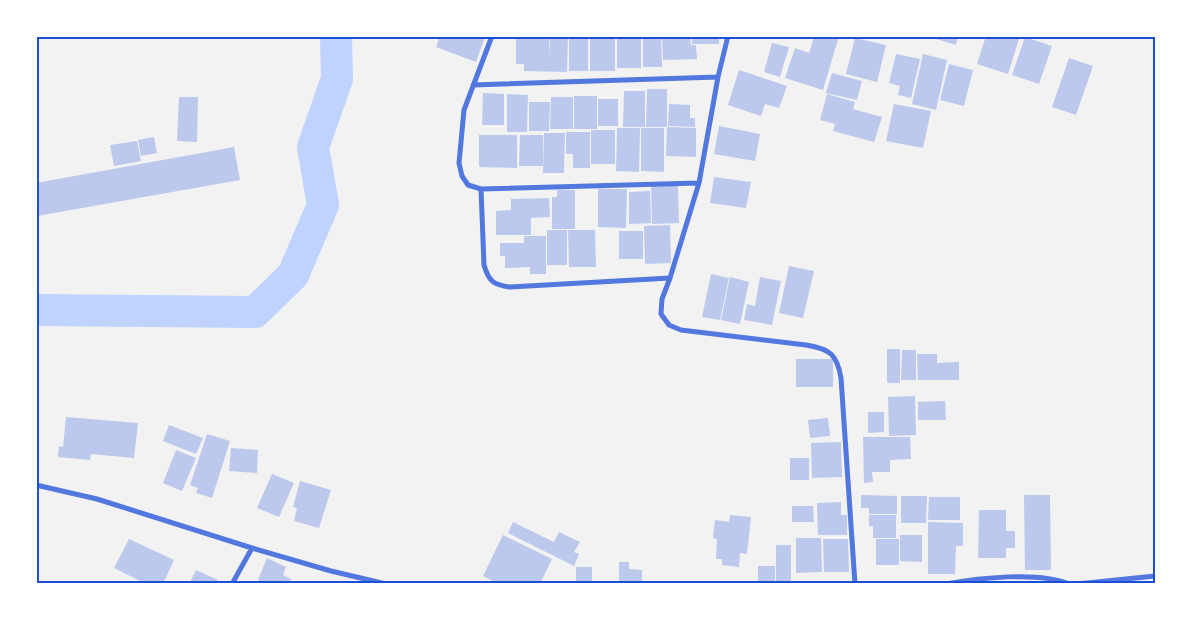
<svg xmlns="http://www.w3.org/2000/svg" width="1191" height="620" font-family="'PT Sans Narrow',sans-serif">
<rect width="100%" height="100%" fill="#f2f2f2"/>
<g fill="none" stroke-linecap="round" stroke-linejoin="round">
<!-- river -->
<path stroke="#bfd3fe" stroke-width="32" d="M36 310 255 312 293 275 323 205 313 147 337 79 336 36"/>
</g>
<!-- building -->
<path fill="#bdc9ec" d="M440 36H482L485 37 476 62 436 47Z
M516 36H549L550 56V36H568L567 72 524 71V64H516Z
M569 36H588V71H569Z
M590 36H615V71H590Z
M617 36H641V68H617Z
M643 36H661L662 67H643Z
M662 36H690L691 45H696L697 59 663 60Z
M692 36H719V44H692Z
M819 36H839L823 90 785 78 795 48 809 53 814 37 818 38Z
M926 36H958L956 45Z
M986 36H1020L1008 74 977 64Z
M1025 37 1052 46 1039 84 1012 75Z
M855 38 886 45 877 82 846 74Z
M772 43 789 47 780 77 764 72Z
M896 54 920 59 911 98 898 95 900 86 889 83Z
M923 54 947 60 936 110 912 104Z
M1069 58 1093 66 1076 115 1052 107Z
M949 64 973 70 964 106 940 100Z
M739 70 787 86 779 108 765 104 761 116 728 105Z
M832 73 862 81 857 100 826 93Z
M647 89H667V127H646Z
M624 91H645V127H623Z
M483 93 504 94V125H482Z
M507 94 528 95 527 132H507Z
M827 94 855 102 853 109 882 117 874 142 833 131 835 124 820 120Z
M574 96H597V129H574Z
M179 97H198L197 142 177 141Z
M551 97H573V129H550Z
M598 99H618V126H598Z
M529 102H550L549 131H529Z
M669 104 690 105V118H695V127L668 126Z
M894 104 931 111 923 148 886 141Z
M719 126 760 134 755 161 714 154Z
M667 127 696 128V157L666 156Z
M617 128H640L639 172 616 171Z
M641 128H664V172L641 171Z
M591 130H615V164H591Z
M566 132H590V168H573V154H566Z
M544 133H565L564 173H543Z
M479 135H517V168L479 167Z
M520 135H543V166H519Z
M154 137 157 153 141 156 138 140Z
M137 141 141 161 114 166 110 145Z
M234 147 240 180 37 216 36 183Z
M714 177 751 182 746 208 710 203Z
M651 186H678L679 223 652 224Z
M598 189H627L626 228 598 227Z
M557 190H575V229H552V197H557Z
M650 191 651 223 629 224V192Z
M549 198 550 217 531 218V235H496V211L511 210V199Z
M670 225 671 263 645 264 644 226Z
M547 230H567V265H547Z
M568 230H595L596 267H569Z
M619 231H643V259H619Z
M524 236H546V274H530V267L505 268V256H500V243H524Z
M789 266 814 271 803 318 779 313Z
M711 274 729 278 720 320 702 317Z
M730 277 749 282 740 324 721 320Z
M760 277 781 281 772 325 744 320 747 304 755 306Z
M887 349H900V383H887Z
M902 350H916V380H901Z
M917 354H937V363L959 362V380H918Z
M796 359H833V387H796Z
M915 396 916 435 889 436 888 397Z
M945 401 946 420H918V402Z
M868 412H884V432L868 433Z
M66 417 138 423 134 458 91 454 90 460 58 457 59 446 63 447Z
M828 418 830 436 810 438 808 420Z
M169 425 203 438 196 454 163 441Z
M207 434 230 441 212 498 196 493 198 488 190 485Z
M863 437H910L911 459 890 460V472H872L873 482 864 483Z
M841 442 842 477 812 478 811 443Z
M231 448 258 450 257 473 229 471Z
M176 450 196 458 182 491 163 483Z
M790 458H809V480H790Z
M272 474 294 483 279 517 257 508Z
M300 481 331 490 319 528 294 521 297 508 293 507Z
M861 495 897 496V514H869V508H861Z
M1024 495H1050L1051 570H1025Z
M901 496H927L926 523H901Z
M929 497H960V520H928Z
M841 502V515H847V535H818L817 503Z
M792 506H813L814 522H792Z
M979 510H1006V531H1015V548H1006V558H978Z
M730 515 751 517 747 554 740 553 739 567 722 565V559H716L717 539 713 538 715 520 729 522Z
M869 515H896V538H873V526H869Z
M513 522 554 542 559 532 580 542 574 552 579 554 574 566 508 533Z
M928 522 963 523V546H956L955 574H928Z
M503 535 552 559 540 584H499L483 576Z
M900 535H922V562L900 561Z
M796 538H821L822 572 796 573Z
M129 539 174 560 163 584H146L114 568Z
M823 539H848L849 572H824Z
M876 539H899V565H876Z
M776 545H791V584L776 582Z
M267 558 286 567 283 575 291 579 289 584H266L258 580Z
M619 562H629V569L642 570V584H619Z
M758 566H775V584H758Z
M576 567H592V582H597V584H576Z
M196 570 218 580 216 584H189Z"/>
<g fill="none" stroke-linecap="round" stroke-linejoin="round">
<!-- minor -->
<path stroke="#5277de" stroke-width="5" d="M492 36 464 110 459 163 462 176 468 185 481 189 484 265C489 282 494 285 510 287L670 278
M728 36 718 77 699 183 670 278 662 299 661 314 669 325 681 330 806 345C830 349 837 354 841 378L855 584
M473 85 718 77
M481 189 699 183
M36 485 97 499 252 548 331 571 386 584
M232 584 252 548
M946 584C978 578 1039 571 1069 584
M1077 584 1155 576"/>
</g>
<!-- border -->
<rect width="1191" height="620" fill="none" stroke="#ffffff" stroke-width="75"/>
<rect x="38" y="38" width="1116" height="544" fill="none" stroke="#1d4ed8" stroke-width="2"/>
</svg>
